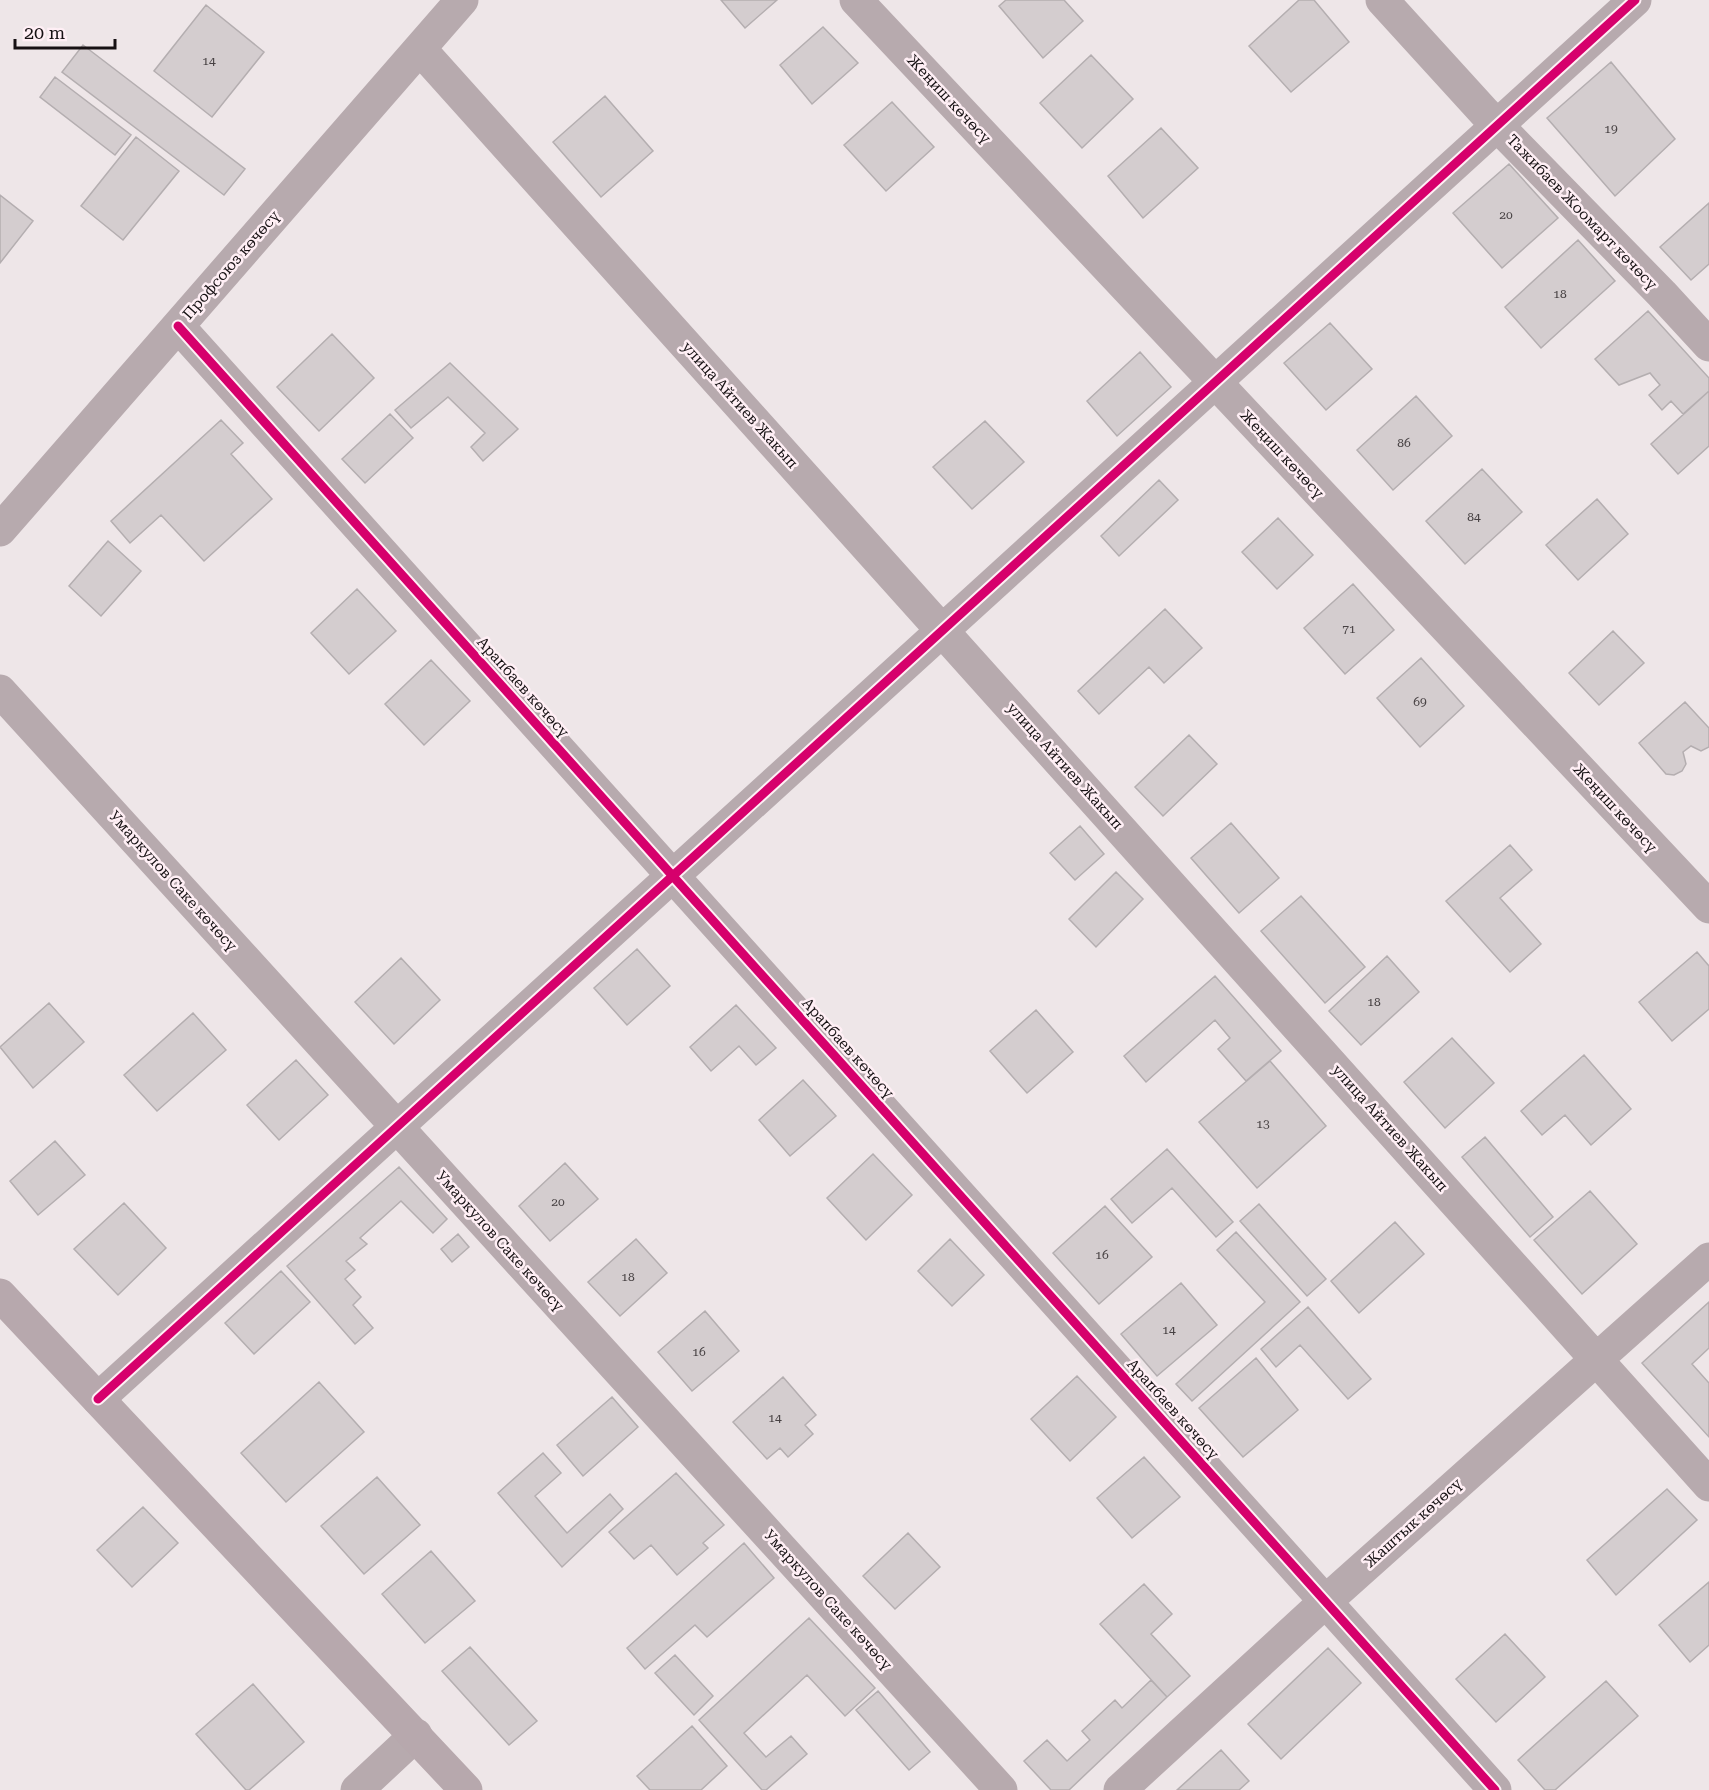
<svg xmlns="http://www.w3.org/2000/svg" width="1709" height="1790" font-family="'Roboto Serif',serif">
<rect width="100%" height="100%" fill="#eee6e8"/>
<!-- building -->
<path fill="#d4cdcf" stroke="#b4aeb0" stroke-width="1.5" d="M721 0H777L745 28Z
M1006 0H1064L1083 21 1043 58 999 6Z
M1299 0H1314L1349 42 1291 92 1249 46Z
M206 5 264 52 212 117 154 71Z
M823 27 858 63 812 104 780 65Z
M83 45 245 169 224 195 62 72Z
M1091 55 1133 99 1082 148 1040 103Z
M1611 62 1675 139 1615 196 1547 118Z
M55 77 131 135 115 155 40 97Z
M605 96 653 151 601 197 553 142Z
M892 102 934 147 886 191 844 145Z
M1161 128 1198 168 1143 218 1108 176Z
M136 137 179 171 123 240 81 206Z
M1509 164 1558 218 1502 268 1453 213Z
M0 195 33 221 0 263Z
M1709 203V264L1691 280 1660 247Z
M1578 240 1615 281 1541 348 1505 307Z
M1648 311 1709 378V391L1683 414 1671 401 1662 410 1649 395 1660 385 1650 373 1619 385 1595 359Z
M1330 323 1372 369 1326 410 1284 363Z
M332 334 374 378 319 431 277 387Z
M1140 352 1171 387 1117 436 1087 401Z
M450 363 518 429 483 461 471 447 485 433 448 397 411 428 395 410Z
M1709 391V446L1678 474 1651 444Z
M1416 396 1452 436 1393 490 1357 450Z
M390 414 413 438 365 483 342 459Z
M221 420 243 443 231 454 272 499 204 561 161 515 130 543 111 521Z
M985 421 1024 462 972 509 933 467Z
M1482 469 1522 512 1465 564 1426 521Z
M1159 480 1178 500 1119 556 1101 536Z
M1597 499 1628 534 1578 580 1546 545Z
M1278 518 1313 555 1277 589 1242 552Z
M108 541 141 571 101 616 69 586Z
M1353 584 1394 630 1345 674 1304 628Z
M357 589 396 631 349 674 311 633Z
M1165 609 1202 648 1164 683 1149 667 1099 714 1078 691Z
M1613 631 1644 663 1599 705 1569 673Z
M1421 658 1464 706 1420 747 1377 698Z
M431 660 470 701 424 745 385 704Z
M1685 702 1709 728V747L1701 751 1691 746 1683 752 1686 764 1682 771 1674 775 1666 774 1639 743Z
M1189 735 1217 764 1163 816 1135 787Z
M1231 823 1279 878 1239 913 1191 858Z
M1080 826 1104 854 1075 880 1050 853Z
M1510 845 1532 870 1500 898 1541 944 1510 972 1446 901Z
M1116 872 1143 899 1096 947 1069 919Z
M1301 896 1365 967 1325 1003 1261 931Z
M637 949 670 986 627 1025 594 988Z
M1697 952 1709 966V1009L1672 1041 1639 1002Z
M1387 956 1419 992 1361 1045 1329 1011Z
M401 958 440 1000 394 1044 355 1002Z
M1215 976 1281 1051 1246 1081 1218 1049 1230 1038 1215 1020 1146 1082 1124 1056Z
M49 1003 84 1042 33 1088 0 1047Z
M736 1005 776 1048 756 1065 739 1046 711 1071 690 1047Z
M1036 1010 1073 1052 1027 1093 990 1051Z
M193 1013 226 1050 157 1111 124 1075Z
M1452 1038 1494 1083 1445 1128 1404 1082Z
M1584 1055 1631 1109 1591 1145 1565 1115 1542 1135 1521 1111Z
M296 1060 328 1095 279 1140 247 1105Z
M1270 1061 1326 1126 1257 1188 1199 1122Z
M803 1080 836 1116 790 1156 759 1120Z
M1485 1137 1553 1217 1530 1237 1462 1157Z
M55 1141 85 1175 38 1215 10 1181Z
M1167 1149 1233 1222 1216 1237 1172 1188 1132 1223 1111 1199Z
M873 1154 912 1195 866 1240 827 1198Z
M565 1163 598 1199 550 1241 519 1206Z
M399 1167 447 1219 433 1233 401 1201 360 1238 367 1244 346 1261 355 1270 345 1279 361 1297 353 1305 373 1328 355 1344 287 1266Z
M1590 1191 1637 1244 1582 1294 1534 1240Z
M124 1203 166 1248 118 1295 74 1249Z
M1259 1204 1326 1279 1307 1296 1240 1221Z
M1105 1206 1152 1257 1099 1304 1053 1253Z
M1395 1222 1424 1254 1359 1313 1331 1281Z
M1236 1232 1300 1302 1192 1401 1176 1384 1265 1302 1217 1250Z
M458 1234 469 1247 452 1262 441 1249Z
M636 1239 667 1273 620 1316 588 1282Z
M950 1239 984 1275 952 1306 918 1271Z
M281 1271 310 1302 254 1354 225 1323Z
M1181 1283 1217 1325 1157 1376 1121 1334Z
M1709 1302V1348L1692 1364 1709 1383V1437L1642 1363Z
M1308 1307 1371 1379 1348 1399 1300 1345 1276 1367 1261 1349Z
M705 1311 739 1351 692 1391 658 1352Z
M1256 1358 1298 1410 1243 1457 1199 1408Z
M1077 1376 1116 1417 1070 1461 1031 1419Z
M783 1377 816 1415 805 1425 813 1434 788 1457 780 1448 767 1459 733 1422Z
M319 1382 364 1432 286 1502 241 1453Z
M612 1397 638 1427 583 1476 557 1445Z
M543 1453 561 1473 535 1496 567 1533 610 1494 623 1509 562 1567 498 1493Z
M1144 1457 1180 1497 1132 1538 1097 1498Z
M676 1473 724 1525 703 1543 708 1548 677 1575 651 1545 634 1559 609 1532Z
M377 1477 420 1525 364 1574 321 1526Z
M1667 1489 1697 1520 1616 1595 1587 1560Z
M143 1507 178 1543 132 1587 97 1550Z
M908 1533 940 1567 895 1609 863 1576Z
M744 1543 774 1578 707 1637 695 1625 645 1669 627 1648Z
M431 1551 475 1601 425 1643 382 1594Z
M1709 1582V1645L1690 1662 1659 1625Z
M1144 1584 1172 1614 1151 1634 1190 1676 1167 1697 1100 1624Z
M809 1618 875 1688 845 1716 807 1675 744 1733 766 1757 791 1736 807 1754 766 1790H762L699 1720Z
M1505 1634 1545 1677 1496 1722 1456 1679Z
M470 1647 537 1721 509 1745 442 1671Z
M1328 1648 1361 1683 1281 1759 1248 1724Z
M675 1655 713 1696 694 1715 655 1673Z
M1151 1680 1167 1697 1069 1790H1051L1024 1761 1047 1740 1067 1761 1090 1740 1082 1731 1115 1700 1122 1708Z
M1606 1681 1638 1716 1555 1790H1545L1518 1760Z
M253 1684 304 1742 249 1790H246L196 1734Z
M878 1691 930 1752 909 1770 856 1710Z
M692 1726 727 1766 701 1790H650L637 1776Z
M1221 1750 1249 1781 1239 1790H1177Z"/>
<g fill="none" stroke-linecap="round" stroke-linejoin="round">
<!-- street -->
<path stroke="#b7aaae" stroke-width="33" d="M856 0 1709 907
M1382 0 1485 113 1662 294 1709 345
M420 49 1709 1485
M178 326 1495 1790
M0 530 462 0
M0 691 1001 1790
M98 1399 1635 0
M357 1790 416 1735
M1120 1790 1326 1601 1709 1259"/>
<!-- secondary -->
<path stroke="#b7a8ad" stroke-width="33" d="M0 1295 466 1790"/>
<!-- cycleway casing -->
<g stroke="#ffeff5" stroke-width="13">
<path id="cycleway" d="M178 326 1495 1790
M98 1399 1635 0"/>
</g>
<!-- cycleway -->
<use href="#cycleway" stroke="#d6006c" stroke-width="9"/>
</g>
<g text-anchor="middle" stroke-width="5" stroke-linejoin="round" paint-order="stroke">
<!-- number labels -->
<g font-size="12" fill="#464042">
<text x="209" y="65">14</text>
<text x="1611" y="133">19</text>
<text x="1506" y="219">20</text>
<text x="1560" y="298">18</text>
<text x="1404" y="447">86</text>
<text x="1474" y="521">84</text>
<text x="1349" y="633">71</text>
<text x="1420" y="706">69</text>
<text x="1374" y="1006">18</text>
<text x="1263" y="1128">13</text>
<text x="558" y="1206">20</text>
<text x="1102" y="1259">16</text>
<text x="628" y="1281">18</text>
<text x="1169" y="1334">14</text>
<text x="699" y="1356">16</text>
<text x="775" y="1422">14</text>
</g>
<!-- street labels -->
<g font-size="15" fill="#161113" stroke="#ffeff5">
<text transform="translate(949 99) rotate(47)" y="5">Жеңиш көчөсү</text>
<text transform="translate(1582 212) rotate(46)" y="5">Тажибаев Жоомарт көчөсү</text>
<text transform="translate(231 265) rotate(-49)" y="5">Профсоюз көчөсү</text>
<text transform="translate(740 405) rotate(48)" y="5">улица Айтиев Жакып</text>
<text transform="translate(1282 454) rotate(47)" y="5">Жеңиш көчөсү</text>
<text transform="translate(523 687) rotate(48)" y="5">Арапбаев көчөсү</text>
<text transform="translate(1065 766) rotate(48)" y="5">улица Айтиев Жакып</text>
<text transform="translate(1615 808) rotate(47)" y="5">Жеңиш көчөсү</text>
<text transform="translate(173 881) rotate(48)" y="5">Умаркулов Саке көчөсү</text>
<text transform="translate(848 1048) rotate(48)" y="5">Арапбаев көчөсү</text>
<text transform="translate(1390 1128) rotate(48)" y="5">улица Айтиев Жакып</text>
<text transform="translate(500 1241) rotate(48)" y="5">Умаркулов Саке көчөсү</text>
<text transform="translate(1173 1409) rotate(48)" y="5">Арапбаев көчөсү</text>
<text transform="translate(1413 1523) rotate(-42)" y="5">Жаштык көчөсү</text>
<text transform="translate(828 1600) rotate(48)" y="5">Умаркулов Саке көчөсү</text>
</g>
</g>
<!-- scale -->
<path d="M15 39v9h100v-9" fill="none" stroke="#161113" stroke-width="3"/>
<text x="24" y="39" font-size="18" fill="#161113" stroke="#ffeff5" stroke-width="4.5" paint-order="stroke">20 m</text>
</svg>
